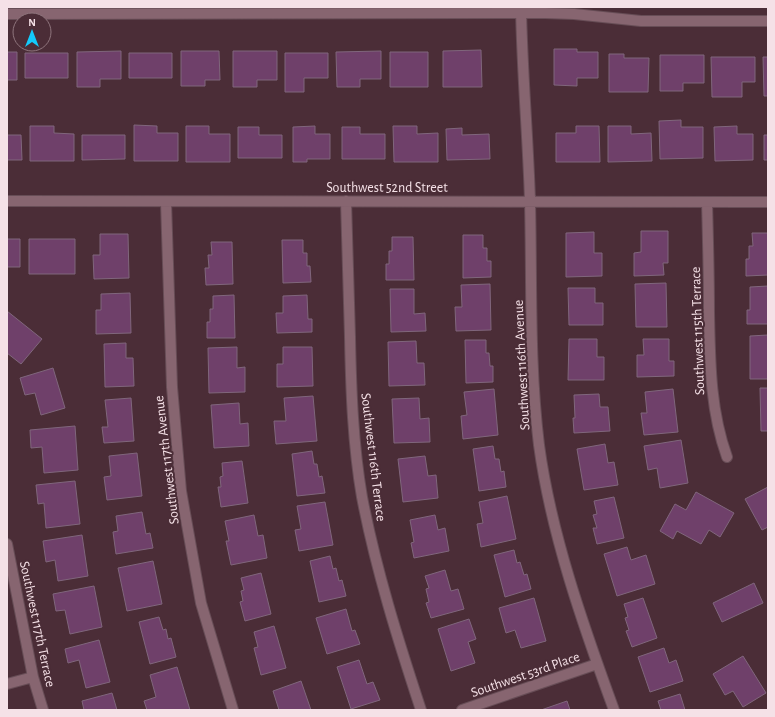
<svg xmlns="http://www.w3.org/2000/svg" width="775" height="717" font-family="'Alegreya Sans',sans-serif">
<rect width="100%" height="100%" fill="#4b2d37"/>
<!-- building -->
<path fill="#6f406a" stroke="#80667c" d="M554 49H577V52H598V78H577V86L554 85Z
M481 50 482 87H443V51Z
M121 51V79H100V87H77V52Z
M181 51H219L220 80H205V86H181Z
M233 51H277V80H257V87H233Z
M381 51V79H360V87H337L336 52Z
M7 52H17V80H7Z
M390 52H428V87H390Z
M25 53H68V78H25Z
M129 53H172V78H129Z
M285 53H328V78H304V92H285Z
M609 54H624V58H649L648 92H609Z
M660 55H704V83H683V91H660Z
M711 57H755V82H742V97H712Z
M763 57H768V96H764Z
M681 120V127H703V158L660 159 659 121Z
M134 125 157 126V133H178V161H134Z
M30 126H54V133L74 134V161H30Z
M186 126H209V134H230V162H186Z
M315 126V134H330V159H307V162H293V127Z
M393 126H417V134L438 133V162H394Z
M576 126H599L600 162H556V133H576Z
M608 126H631V134L651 133 652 161 608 162Z
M737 126V134H753V160L715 161 714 127Z
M238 127H259V135H282V158H238Z
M342 127H360V134H385V159H342Z
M462 128V135L489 134 490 159 447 160 446 129Z
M7 135H21L22 160H7Z
M82 135H125V159L82 160Z
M764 135H768V160H764Z
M641 231H668V263H663L664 275 634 276V253L641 252Z
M594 232V253H602V276L566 277V233Z
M752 233H768V275L746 276V259H749V246H753Z
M100 234H128L129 278 94 279 93 255H100Z
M463 235H483V248H487V261H491V277L463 278Z
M392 237H413L414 280H386V264H389V251H392Z
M7 239H20V267H7Z
M29 239H75V274H29Z
M282 240H303V253H307V266H310L311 282 283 283Z
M211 242H232L233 284 206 285 205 268H209L208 255H212Z
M666 283 667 327H636L635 284Z
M490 284 491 330 456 331 455 307H462L461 285Z
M768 286V324H747V310H750V287Z
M568 288H595V303H603V325H569Z
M390 289H414V314L425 313 426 331 391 332Z
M130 293 131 333 96 334V310H101V294Z
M234 295 235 338H207V322H210V309H213V296Z
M307 295 308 319H312V332L277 333 276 313H283V296Z
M7 311 42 339 21 364 7 353Z
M768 335V379H750V336Z
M569 339H597V357H604V380H568Z
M643 339H669V361H674V376L637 377V355H644Z
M465 340H486V353H489L490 366H493V382L466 383Z
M416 341 417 363H424L425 385 389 386 388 342Z
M126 343V358H133L134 386 105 387 104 344Z
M237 347V368L245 367V392L209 393 208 348Z
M283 347H312L313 386 277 387V364H283Z
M53 368 65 408 41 415 35 393 25 395 20 378Z
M760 388H768V431H761Z
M494 389 498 435 463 439 461 416 467 415 464 392Z
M673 389 678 432 644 435 641 413H647L645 392Z
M599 394 600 407H608L610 431 574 433 573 418H575L574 395Z
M313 396 317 441 276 444 274 421H286L284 398Z
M131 398 134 441 104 443 102 427H108L105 400Z
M419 398 420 419 429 418 430 442 394 443 392 399Z
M239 403 240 424 248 423 249 446 214 448 211 405Z
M75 426 78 470 44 473 42 447 31 448 30 430Z
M681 440 688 483 660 488 657 468 648 470 644 446Z
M605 444 608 463 614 462 618 485 584 490 577 449Z
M493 446 495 459H499L501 472 504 471 506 487 479 491 473 449Z
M312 451 314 464H317L319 477 322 476 325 493 297 496 292 454Z
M137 453 142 496 107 500 104 477 111 476 109 456Z
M425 456 428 476 436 475 438 498 403 502 398 459Z
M242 461 248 503 221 507 218 487H221L220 477 223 476 222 463Z
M75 481 80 524 46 528 44 503 38 504 36 485Z
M768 487V527L762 530 745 499Z
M696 492 734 513 720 537 709 530 701 544 677 531 673 539 660 531 675 504 686 510Z
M507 496 516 539 481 547 477 524 483 523 479 502Z
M614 497 624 538 597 544 593 528H597L593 515 597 514 594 501Z
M325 502 333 545 299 551 295 530 301 529 297 506Z
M142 512 146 534 150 533 153 548 116 554 113 532 118 531 116 516Z
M254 515 258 536 263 535 267 558 231 565 226 541H229L225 521Z
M435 515 438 530 445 528 449 551 414 558 411 543 414 542 410 520Z
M82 535 88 576 58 581 55 560 46 562 43 541Z
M627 547 631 560 646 555 655 584 617 596 604 554Z
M514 550 517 563 520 562 524 575 527 574 531 589 505 597 494 555Z
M330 556 333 569 336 568 339 581 342 580 346 596 319 602 310 561Z
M153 561 162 604 127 611 118 568Z
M445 570 451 591 458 589 464 609 431 618 426 603 429 602 426 589 429 588 425 576Z
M261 573 271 614 245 621 240 602 243 601 241 591 244 590 241 578Z
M754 583 763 603 722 622 713 603Z
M94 586 102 627 70 634 65 610 56 611 53 594Z
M534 598 546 641 521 648 515 630 506 633 499 608Z
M643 598 657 638 632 647 626 631 629 630 625 618 628 617 624 604Z
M346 609 352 631 355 630 360 644 327 654 316 618Z
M159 617 163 630 166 629 168 639 171 638 176 657 150 664 139 622Z
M469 619 476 639 468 642 475 663 451 671 438 629Z
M274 626 286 668 261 675 254 648 258 647 254 632Z
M99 640 110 682 86 688 79 660 68 663 65 649Z
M664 648 669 663 676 660 683 681 650 692 638 657Z
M743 656 766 693 743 707 733 691 725 695 713 674Z
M359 660 367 684 373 682 380 700 351 709 337 667Z
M177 667 190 710H147L144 701 156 697 150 675Z
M301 681 311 710H279L273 691Z
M112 693 117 710H84L82 701Z
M680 694 685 710H661L658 701Z
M567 701 570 710H541Z"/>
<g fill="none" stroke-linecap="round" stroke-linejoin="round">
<!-- street casing -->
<g stroke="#674d56" stroke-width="12">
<path id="street" d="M521 7C522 72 528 136 530 201 532 282 529 364 539 445 551 534 583 625 614 710
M7 14 545 13 574 14 641 21H768
M7 201 768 202
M346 201C347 246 349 292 350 337 351 390 353 445 362 497 376 570 398 640 421 710
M166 202 172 387 181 491 201 603 233 710
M707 202C708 239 709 275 709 312 710 361 710 410 727 457
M7 544 33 677 43 710
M7 684 33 677
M462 710 597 664"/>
</g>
<!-- street -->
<use href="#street" stroke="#876570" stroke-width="10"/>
</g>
<g text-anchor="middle" stroke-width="4" stroke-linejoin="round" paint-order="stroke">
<!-- street labels -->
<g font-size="14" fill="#f5e1e7" stroke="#4b2d37">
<text x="387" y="192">Southwest 52nd Street</text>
<text transform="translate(697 331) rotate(-92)" y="5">Southwest 115th Terrace</text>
<text transform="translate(521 365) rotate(-93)" y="5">Southwest 116th Avenue</text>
<text transform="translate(374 457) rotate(83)" y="5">Southwest 116th Terrace</text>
<text transform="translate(166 460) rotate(-97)" y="5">Southwest 117th Avenue</text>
<text transform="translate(38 624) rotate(78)" y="5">Southwest 117th Terrace</text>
<text transform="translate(525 674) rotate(-19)" y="5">Southwest 53rd Place</text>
</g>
</g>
<!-- border -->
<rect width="775" height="717" fill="none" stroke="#f5e1e7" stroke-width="16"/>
<!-- north arrow -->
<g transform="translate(32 32)"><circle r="19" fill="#4b2d37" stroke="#8f757d"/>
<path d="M0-3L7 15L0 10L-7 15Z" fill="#13cafb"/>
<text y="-6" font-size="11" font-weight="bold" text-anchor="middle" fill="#f5e1e7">N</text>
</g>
</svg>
